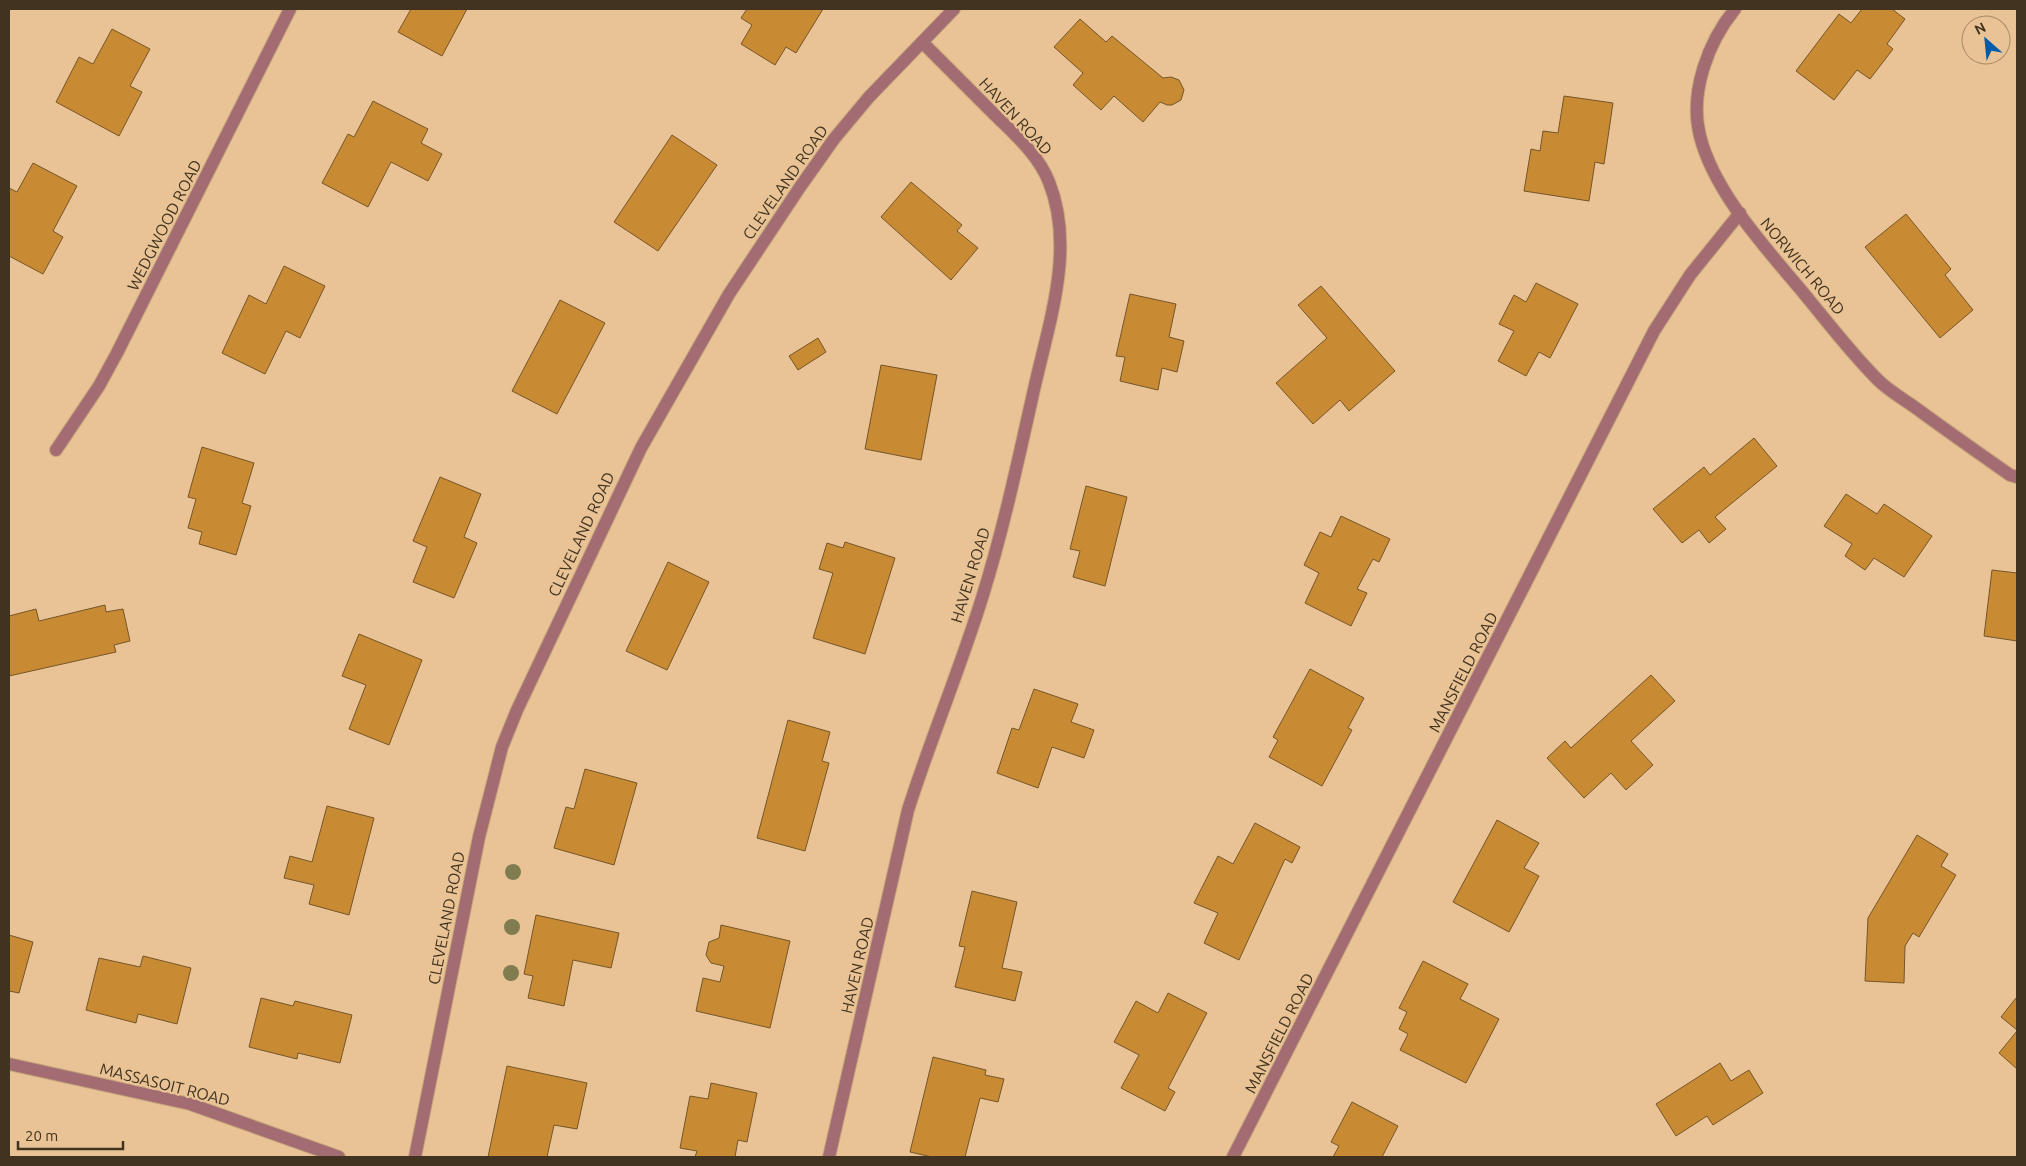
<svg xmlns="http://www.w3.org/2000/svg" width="2026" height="1166" font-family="Ubuntu,sans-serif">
<rect width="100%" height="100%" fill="#e9c395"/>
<!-- building -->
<path fill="#c88b34" stroke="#755529" d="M411 9H467L442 56 398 32Z
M747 9H823L796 53 786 47 775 65 741 44 752 25 741 18Z
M1862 9H1892L1905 19 1887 44 1893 49 1870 79 1857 70 1834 100 1796 71 1839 14 1851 23Z
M1080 19 1106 42 1112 36 1163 78 1171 77 1179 80 1184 90 1181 100 1172 105H1167L1160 102 1143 122 1114 96 1101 110 1073 85 1083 73 1054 47Z
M112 29 150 49 130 86 142 92 119 136 56 102 79 57 93 64Z
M1564 96 1613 103 1604 164 1595 162 1589 201 1524 191 1531 149 1540 151 1543 131 1558 133Z
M373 101 428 129 421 143 442 154 428 181 391 162 368 207 322 183 348 134 354 137Z
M672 135 717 165 658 251 614 222Z
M33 163 77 186 53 231 63 237 43 274 9 256V188L17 192Z
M911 182 962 225 957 231 978 248 951 280 881 217Z
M1906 214 1951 269 1945 275 1973 310 1940 338 1865 247Z
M284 266 325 286 300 338 286 331 265 374 222 353 249 295 266 304Z
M1536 283 1578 304 1550 358 1539 352 1526 376 1498 361 1514 331 1499 324 1514 295 1526 302Z
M1321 286 1395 371 1349 411 1340 400 1313 424 1276 383 1327 338 1298 305Z
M1130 294 1176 304 1169 337 1184 341 1177 372 1162 368 1158 390 1120 381 1125 357 1116 356Z
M560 300 605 323 557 414 512 391Z
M818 338 826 352 798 370 789 356Z
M881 365 937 375 921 460 865 449Z
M1754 438 1777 466 1715 517 1726 529 1709 543 1699 530 1682 543 1653 509 1704 467 1710 475Z
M202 447 254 463 242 503 251 506 236 555 199 544 202 532 188 528 196 499 188 497Z
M440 477 481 494 464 537 477 543 454 598 413 582 427 547 413 541Z
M1086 486 1127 497 1105 586 1073 577 1080 551 1070 549Z
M1846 494 1877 514 1884 504 1932 536 1904 577 1874 558 1865 570 1845 556 1852 544 1824 526Z
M1341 516 1390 539 1379 562 1373 559 1357 589 1367 593 1351 626 1305 603 1319 573 1304 565 1320 532 1331 537Z
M845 542 895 558 865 654 813 638 833 573 819 569 827 543 843 548Z
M668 562 709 582 667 670 626 651Z
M1992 570 2017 573V641L1984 636Z
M105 605 106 612 123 609 130 641 114 645 116 652 9 676V616L36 609 39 621Z
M359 634 422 660 389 745 349 729 366 685 342 676Z
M1310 669 1364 698 1348 728 1352 730 1322 786 1269 757 1278 740 1273 737Z
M1651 675 1675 701 1631 741 1653 765 1626 790 1611 773 1584 798 1547 758 1565 741 1571 748Z
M1034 689 1078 704 1071 722 1094 730 1084 758 1052 747 1038 788 997 773 1012 728 1019 730Z
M788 720 830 732 822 761 829 763 805 851 757 838Z
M585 769 637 783 614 865 554 848 566 807 574 809Z
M327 806 374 818 349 915 309 904 314 885 284 878 290 856 312 862Z
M1497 820 1539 843 1524 868 1539 876 1509 932 1453 902Z
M1255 823 1300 847 1292 863 1285 859 1239 960 1204 943 1218 913 1194 903 1218 856 1233 864Z
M1917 835 1948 854 1941 866 1956 875 1919 937 1913 933 1905 946 1904 983 1865 981 1868 918Z
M972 891 1017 902 1002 968 1022 972 1015 1001 955 987 965 947 959 946Z
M536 915 619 933 611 968 573 960 564 1006 528 998 533 976 524 974Z
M721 925 790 941 770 1028 696 1011 703 978 720 982 724 966 711 963 706 955 709 942 719 938Z
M9 935 33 942 19 993 9 991Z
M143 956 191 968 177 1024 138 1014 136 1023 86 1010 99 958 140 967Z
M1423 961 1468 984 1460 999 1499 1019 1466 1083 1400 1050 1408 1034 1399 1029 1407 1012 1399 1008Z
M1168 993 1207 1013 1168 1088 1175 1092 1165 1111 1121 1088 1139 1055 1114 1042 1136 1001 1158 1013Z
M261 998 293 1006 295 1001 352 1015 340 1063 298 1053 297 1059 249 1047Z
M2016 998 2017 1000V1030L2001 1017Z
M2017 1031V1069L1999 1053Z
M933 1057 986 1070 985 1075 1004 1079 998 1102 980 1098 965 1157H932L910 1152Z
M1720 1063 1731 1081 1749 1070 1763 1093 1713 1125 1707 1116 1676 1136 1656 1104Z
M507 1066 587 1083 577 1129 554 1125 547 1157H488Z
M711 1083 757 1093 747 1142 738 1140 735 1157H695L697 1151 680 1148 690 1096 708 1099Z
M1352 1102 1398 1126 1382 1157H1333L1339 1146 1331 1142Z"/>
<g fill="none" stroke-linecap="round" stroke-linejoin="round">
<!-- minor casing -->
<g stroke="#c4a37b" stroke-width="14">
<path id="minor" d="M1735 9C1708 42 1689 93 1700 136 1714 192 1765 247 1801 290 1826 320 1850 352 1878 380 1890 392 1907 401 1920 411 1950 433 1980 454 2010 475L2017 477
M56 450 99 386 117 353 290 9
M9 1064 190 1104 339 1157
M415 1157 479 837 502 747 517 710 641 448 729 294 800 187 834 139 869 97 954 9
M829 1157 908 810C931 738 960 669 982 598 1004 528 1019 456 1035 385 1050 319 1075 247 1049 182 1038 154 1014 134 994 114 970 90 946 66 922 42
M1233 1157 1654 331 1690 275 1740 213"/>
</g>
<!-- minor -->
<use href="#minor" stroke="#a36c72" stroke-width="12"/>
</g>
<!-- trees -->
<g fill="#807c4f">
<circle cx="513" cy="872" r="8"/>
<circle cx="512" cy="927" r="8"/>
<circle cx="511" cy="973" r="8"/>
</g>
<g text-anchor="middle" stroke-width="4.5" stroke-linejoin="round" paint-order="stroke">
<!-- street labels -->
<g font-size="16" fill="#413320" stroke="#e9c395">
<text transform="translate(1016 116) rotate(47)" y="6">HAVEN ROAD</text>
<text transform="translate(785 182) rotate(-55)" y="6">CLEVELAND ROAD</text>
<text transform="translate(164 225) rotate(-63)" y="6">WEDGWOOD ROAD</text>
<text transform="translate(1803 266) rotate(50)" y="6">NORWICH ROAD</text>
<text transform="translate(581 534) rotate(-65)" y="6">CLEVELAND ROAD</text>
<text transform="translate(970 575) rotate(-73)" y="6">HAVEN ROAD</text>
<text transform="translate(1463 672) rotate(-63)" y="6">MANSFIELD ROAD</text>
<text transform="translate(446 918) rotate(-79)" y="6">CLEVELAND ROAD</text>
<text transform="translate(857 965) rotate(-77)" y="6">HAVEN ROAD</text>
<text transform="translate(1279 1033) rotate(-63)" y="6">MANSFIELD ROAD</text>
<text transform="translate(165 1084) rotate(14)" y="6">MASSASOIT ROAD</text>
</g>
</g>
<!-- border -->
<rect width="2026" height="1166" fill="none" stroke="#413320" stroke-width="20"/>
<!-- north arrow -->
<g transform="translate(1986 40) rotate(333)"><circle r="24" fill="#e9c395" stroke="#a68966"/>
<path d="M0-4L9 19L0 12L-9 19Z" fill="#005ca9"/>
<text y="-8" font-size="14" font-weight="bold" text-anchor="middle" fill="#413320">N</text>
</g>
<!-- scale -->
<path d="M18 1141v8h105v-8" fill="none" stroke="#413320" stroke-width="2.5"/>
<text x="25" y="1141" font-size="15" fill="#413320" stroke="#e9c395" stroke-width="4" paint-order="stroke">20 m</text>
</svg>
